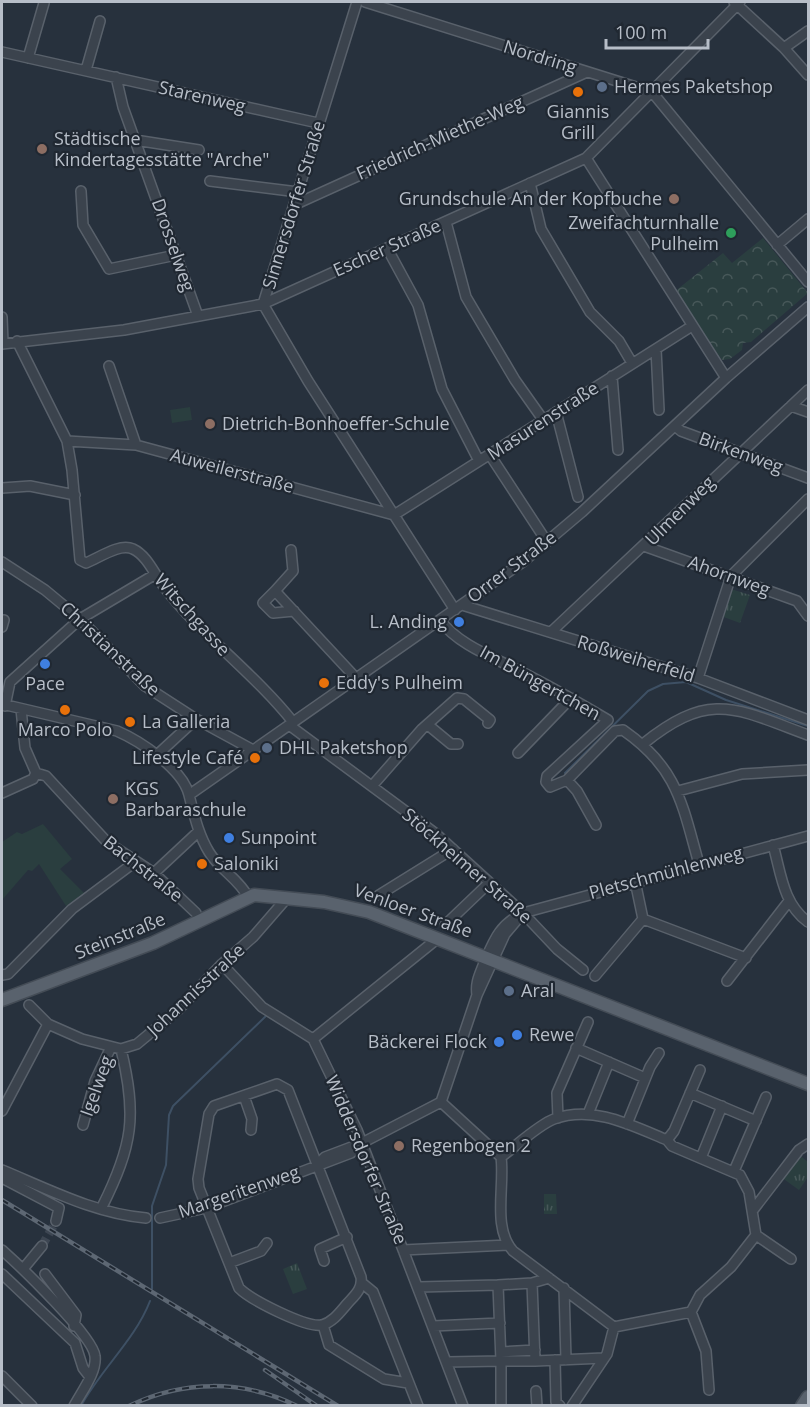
<svg xmlns="http://www.w3.org/2000/svg" width="810" height="1407" font-family="'Open Sans',sans-serif">
<defs>
<pattern id="forest-crowns" width="20" height="18" patternUnits="userSpaceOnUse" patternTransform="scale(1.5)"><rect width="20" height="18" fill="#2a3e3f"/><path d="M2 6a3 3 0 1 1 6 0M12 15a3 3 0 1 1 6 0" fill="none" stroke="#475859"/></pattern>
<pattern id="park-tufts" width="24" height="20" patternUnits="userSpaceOnUse" patternTransform="scale(1.5)"><rect width="24" height="20" fill="#2a3e3f"/><path d="M3 7l-1-3M5 7V3M7 7l1-3M15 17l-1-3M17 17v-4M19 17l1-3" fill="none" stroke="#475859"/></pattern>
</defs>
<rect width="100%" height="100%" fill="#27313d"/>
<!-- green -->
<path fill="#2a3e3f" d="M190 407 192 420 172 423 170 410Z
M43 824 72 859 60 869 84 893 66 906 39 864 32 871 28 870 2 900V842L17 832 22 834Z"/>
<!-- forest -->
<path fill="url(#forest-crowns)" d="M763 238 808 293 751 342 743 343 742 350 730 359 722 360 674 292 723 253 732 263Z"/>
<!-- park -->
<path fill="url(#park-tufts)" d="M731 589 750 595 740 623 721 616Z
M798 1154 808 1162V1177L799 1190 781 1177Z
M544 1194H556L557 1214H544Z
M297 1263 307 1289 293 1294 283 1269Z"/>
<g fill="none" stroke-linecap="round" stroke-linejoin="round">
<!-- stream -->
<path stroke="#3e5064" stroke-width="2" d="M565 773 648 691 663 684 686 682 726 700 808 726
M152 1289V1206L166 1165 169 1115 173 1106 267 1015
M81 1406C101 1369 135 1340 150 1301"/>
<!-- minor-tunnel -->
<path stroke="#3d4652" stroke-width="9" stroke-dasharray="9 4.5" stroke-linecap="butt" d="M42 1246 56 1221"/>
<!-- minor casing -->
<g stroke="#59616b" stroke-width="12">
<path id="minor" d="M357 2 263 304 308 381 455 610
M365 2 652 92 808 282
M734 2 784 48 808 75
M784 48 808 31
M2 52 318 123
M28 58 44 3
M86 70 100 21
M116 77 123 107 198 316
M135 140 199 150
M586 158 726 378
M210 181 298 192
M530 183 541 229 590 312 619 341 632 363
M81 191 83 225 109 269 176 255
M294 205 587 72
M446 222 466 297 515 380 544 421
M777 245 808 219
M387 248 418 305 442 389 479 461
M2 317 3 343
M17 341 67 441 72 470 80 560 86 563C99 558 119 543 133 549 148 556 155 576 165 588 203 637 254 673 293 722
M2 344 124 330 263 304 586 158 740 2
M656 349 659 410
M109 366 136 445
M612 376 618 450
M791 406 808 412
M556 412 578 497
M675 426 681 431 808 478
M67 441 136 445 394 515 692 326
M490 455 547 542
M2 488 30 486 75 495
M644 546 797 601 808 616
M291 550 293 571 275 591 355 677
M2 562 45 590 80 619 145 686 196 719 253 750
M275 591 263 603 273 613 294 611
M462 605 698 678 808 720
M440 620C458 645 495 658 522 672 551 687 580 703 608 720L547 776 546 782 550 787 567 780 615 731 623 730C678 768 682 804 699 864
M2 627 4 620
M551 632 808 390
M698 678 731 576 808 499
M2 704 117 731C140 741 183 769 189 795 194 814 198 834 209 852 219 869 239 879 248 897
M5 706 10 682 80 619 154 575
M21 709 25 748 36 773
M289 725 435 833 523 913 557 949 583 970
M428 725 451 744H458
M643 744C710 690 735 708 808 735
M518 753 571 698
M157 755 196 719
M36 773 46 776 107 842 154 873 196 913
M567 780 577 791 596 825
M372 786 422 729 457 698 464 699 490 720 488 723
M678 791 742 774 808 770
M2 793 33 779 36 773
M189 795 524 561 582 512 726 378 808 307
M773 845C781 873 783 904 808 922
M154 873 199 831
M379 895 453 849
M643 919 746 958
M445 925 489 883
M222 964 262 1007 313 1039 357 1130 463 1406
M2 975 8 974 72 909 135 862
M595 976 643 919 635 881
M727 981 789 901
M477 995C475 982 480 974 484 963 494 940 499 925 523 913L808 836
M29 1005 48 1024 82 1039 121 1049 137 1044 178 1010 222 964 253 937 286 899
M313 1039 437 939
M576 1048 645 1078
M277 1084 288 1090 361 1277C363 1289 354 1296 347 1304 340 1312 333 1322 322 1325 306 1328 251 1300 239 1288L199 1188 198 1179 209 1114 214 1106Z
M690 1093 756 1121
M244 1096 252 1119 251 1130
M441 1102 501 1157C505 1186 492 1228 513 1251L614 1327 691 1312
M2 1111 48 1024
M588 1114 609 1062
M558 1118 557 1093 588 1022
M627 1124 650 1067 659 1053
M83 1125 95 1081 111 1047
M667 1140 674 1131 700 1070
M501 1157C515 1147 538 1125 554 1119 593 1105 631 1125 667 1140L672 1146 740 1175 749 1192 756 1235 731 1267 700 1295 691 1312
M701 1158 722 1106
M318 1164 325 1157 362 1143 441 1102 477 995 505 934 516 921
M2 1170C48 1189 96 1214 146 1218
M734 1171 766 1097
M2 1178 59 1208 56 1221
M102 1207C133 1145 137 1116 121 1049
M753 1210 799 1150 808 1144
M160 1218 206 1208 351 1153 360 1145
M756 1235 791 1259
M2 1250C20 1266 93 1336 95 1356 97 1372 82 1391 74 1406
M403 1250 508 1245
M324 1261 320 1249 347 1237
M229 1263 261 1251 267 1243
M23 1269 42 1246
M2 1274 75 1343 83 1368 90 1377
M45 1274 76 1315 74 1326
M362 1283 373 1292 418 1406
M498 1285 532 1283
M419 1287 498 1285 501 1361H535L532 1283 549 1278
M564 1288 566 1360
M691 1312 706 1351 709 1390
M323 1325 329 1345 384 1379 408 1383
M433 1326 500 1323
M501 1352 535 1350
M555 1360 556 1402 560 1406
M535 1361 604 1358
M447 1362 501 1361V1406
M2 1376 32 1406
M536 1391 537 1406
M572 1406 607 1354 614 1327"/>
</g>
<!-- major casing -->
<g stroke="#444c56" stroke-width="15">
<path id="major" d="M2 1000 153 943 254 895 324 902 369 912 808 1084
M802 1406 808 1397"/>
</g>
<!-- minor -->
<use href="#minor" stroke="#3b434d" stroke-width="9"/>
<!-- major -->
<use href="#major" stroke="#59626d" stroke-width="12"/>
<!-- rail casing -->
<g stroke="#5d6773" stroke-width="4.5">
<path id="rail" d="M2 1200 338 1406
M265 1370 317 1406
M129 1406C182 1380 243 1379 297 1406"/>
</g>
<!-- rail -->
<use href="#rail" stroke="#202832" stroke-width="2" stroke-dasharray="7" stroke-linecap="butt"/>
</g>
<!-- markers -->
<g fill="#5c6f8a" stroke="#202832" stroke-width="2">
<circle cx="602" cy="87" r="6"/>
<circle cx="267" cy="748" r="6"/>
<circle cx="509" cy="991" r="6"/>
</g>
<g fill="#e8710a" stroke="#202832" stroke-width="2">
<circle cx="578" cy="92" r="6"/>
<circle cx="324" cy="683" r="6"/>
<circle cx="65" cy="710" r="6"/>
<circle cx="130" cy="722" r="6"/>
<circle cx="255" cy="758" r="6"/>
<circle cx="202" cy="864" r="6"/>
</g>
<g fill="#8d6e63" stroke="#202832" stroke-width="2">
<circle cx="42" cy="149" r="6"/>
<circle cx="674" cy="199" r="6"/>
<circle cx="210" cy="424" r="6"/>
<circle cx="113" cy="799" r="6"/>
<circle cx="399" cy="1146" r="6"/>
</g>
<circle fill="#2e9e5b" stroke="#202832" stroke-width="2" cx="731" cy="233" r="6"/>
<g fill="#3f7fe0" stroke="#202832" stroke-width="2">
<circle cx="459" cy="622" r="6"/>
<circle cx="45" cy="664" r="6"/>
<circle cx="229" cy="838" r="6"/>
<circle cx="517" cy="1035" r="6"/>
<circle cx="499" cy="1042" r="6"/>
</g>
<g text-anchor="middle" stroke-width="4.5" stroke-linejoin="round" paint-order="stroke">
<!-- street labels -->
<g font-size="18" fill="#b7bec8" stroke="#202832">
<text transform="translate(540 57) rotate(17)" y="6">Nordring</text>
<text transform="translate(202 97) rotate(13)" y="6">Starenweg</text>
<text transform="translate(440 138) rotate(-24)" y="6">Friedrich-Miethe-Weg</text>
<text transform="translate(294 205) rotate(-73)" y="6">Sinnersdorfer Straße</text>
<text transform="translate(173 245) rotate(71)" y="6">Drosselweg</text>
<text transform="translate(387 248) rotate(-24)" y="6">Escher Straße</text>
<text transform="translate(543 421) rotate(-33)" y="6">Masurenstraße</text>
<text transform="translate(741 453) rotate(20)" y="6">Birkenweg</text>
<text transform="translate(232 471) rotate(15)" y="6">Auweilerstraße</text>
<text transform="translate(680 511) rotate(-45)" y="6">Ulmenweg</text>
<text transform="translate(512 567) rotate(-37)" y="6">Orrer Straße</text>
<text transform="translate(729 576) rotate(20)" y="6">Ahornweg</text>
<text transform="translate(192 615) rotate(48)" y="6">Witschgasse</text>
<text transform="translate(110 649) rotate(43)" y="6">Christianstraße</text>
<text transform="translate(636 659) rotate(17)" y="6">Roßweiherfeld</text>
<text transform="translate(540 683) rotate(29)" y="6">Im Büngertchen</text>
<text transform="translate(467 866) rotate(41)" y="6">Stöckheimer Straße</text>
<text transform="translate(143 869) rotate(38)" y="6">Bachstraße</text>
<text transform="translate(666 873) rotate(-15)" y="6">Pletschmühlenweg</text>
<text transform="translate(413 911) rotate(20)" y="6">Venloer Straße</text>
<text transform="translate(120 936) rotate(-22)" y="6">Steinstraße</text>
<text transform="translate(196 990) rotate(-43)" y="6">Johannisstraße</text>
<text transform="translate(97 1086) rotate(-70)" y="6">Igelweg</text>
<text transform="translate(366 1160) rotate(67)" y="6">Widdersdorfer Straße</text>
<text transform="translate(239 1192) rotate(-19)" y="6">Margeritenweg</text>
</g>
<!-- poi labels -->
<g font-size="18" fill="#b7bec8" stroke="#202832" text-anchor="start">
<text x="614" y="93">Hermes Paketshop</text>
<text x="578" y="118" text-anchor="middle">Giannis<tspan x="578" dy="21">Grill</tspan></text>
<text x="54" y="145">Städtische<tspan x="54" dy="21">Kindertagesstätte "Arche"</tspan></text>
<text x="662" y="205" text-anchor="end">Grundschule An der Kopfbuche</text>
<text x="719" y="229" text-anchor="end">Zweifachturnhalle<tspan x="719" dy="21">Pulheim</tspan></text>
<text x="222" y="430">Dietrich-Bonhoeffer-Schule</text>
<text x="447" y="628" text-anchor="end">L. Anding</text>
<text x="336" y="689">Eddy's Pulheim</text>
<text x="45" y="690" text-anchor="middle">Pace</text>
<text x="142" y="728">La Galleria</text>
<text x="65" y="736" text-anchor="middle">Marco Polo</text>
<text x="279" y="754">DHL Paketshop</text>
<text x="243" y="764" text-anchor="end">Lifestyle Café</text>
<text x="125" y="795">KGS<tspan x="125" dy="21">Barbaraschule</tspan></text>
<text x="241" y="844">Sunpoint</text>
<text x="214" y="870">Saloniki</text>
<text x="521" y="997">Aral</text>
<text x="529" y="1041">Rewe</text>
<text x="487" y="1048" text-anchor="end">Bäckerei Flock</text>
<text x="411" y="1152">Regenbogen 2</text>
</g>
</g>
<!-- border -->
<rect width="810" height="1407" fill="none" stroke="#b7bec8" stroke-width="6"/>
<!-- scale -->
<path d="M606 39v9h102v-9" fill="none" stroke="#b7bec8" stroke-width="3"/>
<text x="615" y="39" font-size="18" fill="#b7bec8" stroke="#202832" stroke-width="4.5" paint-order="stroke">100 m</text>
</svg>
